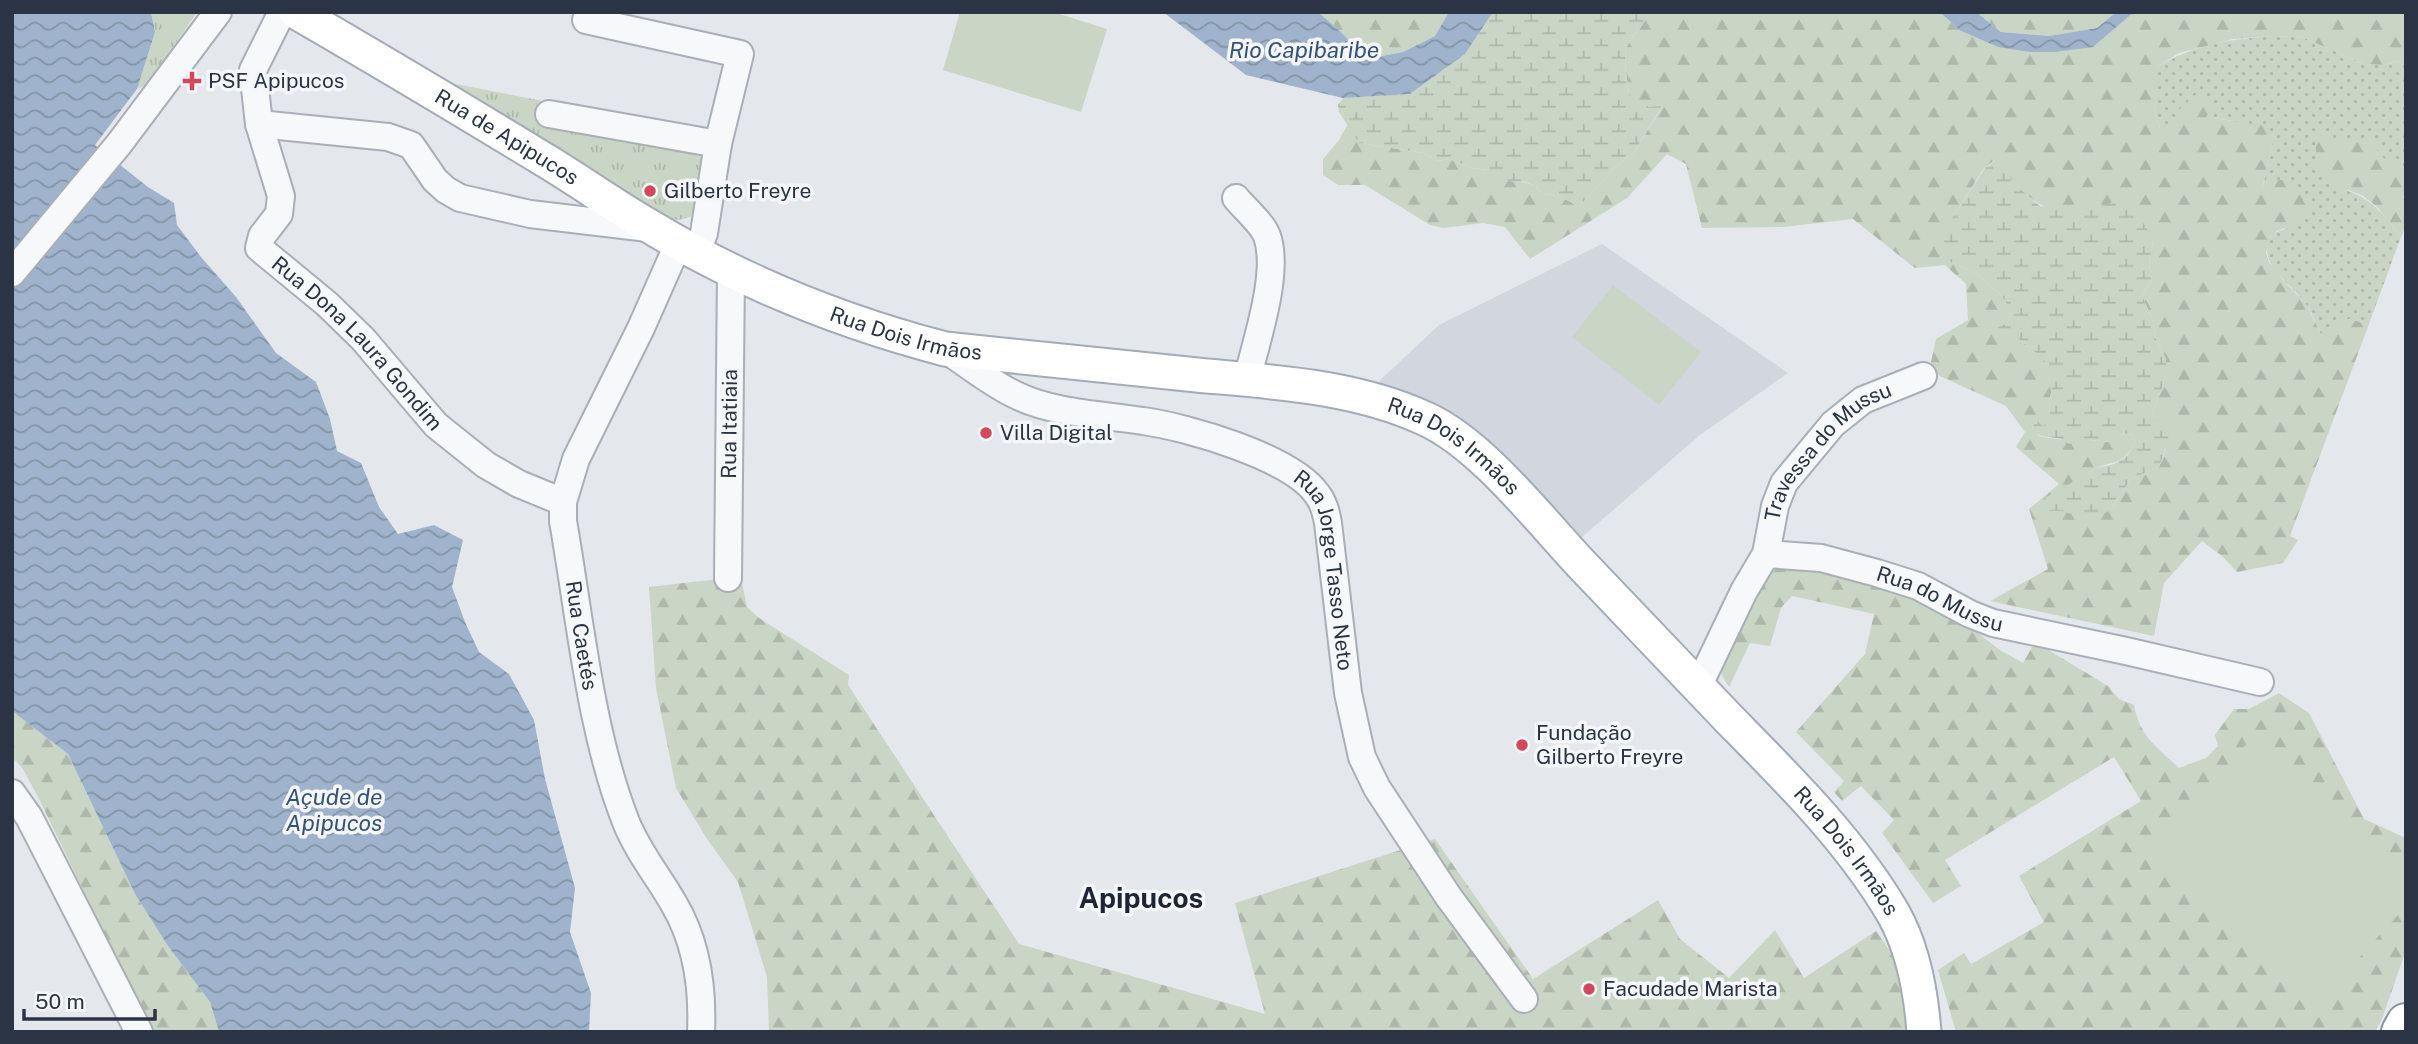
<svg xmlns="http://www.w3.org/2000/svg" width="2418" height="1044" font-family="'Public Sans',sans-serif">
<defs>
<pattern id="grass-dots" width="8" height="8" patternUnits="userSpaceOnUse" patternTransform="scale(1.75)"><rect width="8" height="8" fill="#c9d6c5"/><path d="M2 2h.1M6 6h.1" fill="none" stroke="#adb8ab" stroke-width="1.8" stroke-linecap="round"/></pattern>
<pattern id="forest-firs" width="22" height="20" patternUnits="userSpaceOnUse" patternTransform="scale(1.75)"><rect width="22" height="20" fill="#c9d6c5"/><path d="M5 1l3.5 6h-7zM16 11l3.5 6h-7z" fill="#adb8ab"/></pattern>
<pattern id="wetland-marsh" width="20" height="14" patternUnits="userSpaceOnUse" patternTransform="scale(1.75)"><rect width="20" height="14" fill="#c9d6c5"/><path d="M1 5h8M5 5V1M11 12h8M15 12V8" fill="none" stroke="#adb8ab"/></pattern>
<pattern id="park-tufts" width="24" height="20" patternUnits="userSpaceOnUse" patternTransform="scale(1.75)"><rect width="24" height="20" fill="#c9d6c5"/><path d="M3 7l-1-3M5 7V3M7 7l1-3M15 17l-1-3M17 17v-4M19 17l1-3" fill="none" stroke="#adb8ab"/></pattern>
<pattern id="water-waves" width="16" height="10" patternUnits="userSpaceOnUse" patternTransform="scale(1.75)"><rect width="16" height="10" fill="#9fb4cc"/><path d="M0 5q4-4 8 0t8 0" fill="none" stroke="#8293a7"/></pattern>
</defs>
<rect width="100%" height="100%" fill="#e4e7ec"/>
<!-- built -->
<path fill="#d2d6de" d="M1602 244 1788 373 1700 435 1582 537 1497 451 1462 421 1419 398 1376 384 1439 325Z"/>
<!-- grass -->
<path fill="url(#grass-dots)" d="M2274 36 2302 37 2364 64 2383 65 2406 60V172L2386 162 2377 152 2333 143 2326 132 2348 191C2373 199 2385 217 2401 237L2369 324 2348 319 2322 336C2316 325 2312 311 2304 302 2291 283 2257 265 2270 238 2274 230 2282 232 2288 227 2296 222 2302 208 2307 200L2299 191 2262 190 2274 136 2229 120 2205 117 2175 122 2171 131 2160 128 2154 112 2157 92V67C2194 44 2231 39 2274 36Z"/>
<!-- forest -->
<path fill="url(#forest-firs)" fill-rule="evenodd" d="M1318 12H1449L1435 36 1403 52 1366 59 1341 32Z
M1649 12H1940L1959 30 2093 47 2134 12H2406V60L2383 65 2364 64 2302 37 2274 36 2233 39 2179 53 2157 67V92L2154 112 2160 128 2171 130 2178 111 2198 92 2211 99 2214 107 2206 117 2261 125 2274 137 2262 189 2275 181 2290 178 2307 200 2309 211 2289 227 2277 231 2271 236 2266 253 2269 262 2282 279 2306 304 2322 336 2338 319H2348L2369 324 2290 536 2298 540 2283 563 2237 572 2222 556 2202 541 2164 583 2154 636 1990 601 2048 569 2029 509 2059 484 2016 447 2025 432 2006 406 1929 371 1936 339 1968 320 1966 284 1945 265 1915 268 1853 219 1783 227 1702 228 1686 164 1667 154 1627 198 1530 259 1505 227 1483 223 1443 228 1430 225 1365 185H1338L1323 175V159L1339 140 1348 124 1359 143 1424 153 1437 161 1449 159 1473 168 1488 170 1536 186 1541 194C1555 194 1564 198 1576 205L1582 203 1619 164 1633 154 1662 107H1649L1629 95C1628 82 1623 61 1626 50 1629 37 1644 28 1649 12ZM1995 160C2019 189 2039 216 2081 212 2091 210 2103 205 2113 203L2153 240 2149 265 2152 279 2142 296 2152 318 2156 339 2166 359V377L2151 416 2159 417 2166 448 2159 467 2131 479 2111 510 2044 511C2059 498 2074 483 2090 472 2111 458 2118 470 2135 444L2133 435 2123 433 2109 442 2090 440H2064L2041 437 2032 429 2036 420 2043 428 2050 415 2049 402 2052 389 2049 372 2044 358 2016 337 2007 323 2012 312 2002 296 1977 274 1951 262 1934 247 1984 168Z
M1976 12H2116L2097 28 2049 36 2001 32Z
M2326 132 2333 135 2334 142C2348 136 2360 138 2374 143 2380 160 2392 162 2406 172V192L2403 197 2406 199V225L2401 237 2377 207 2362 195 2339 187 2317 169 2315 135Z
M1771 562 1908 588 1962 621 2000 650 2023 663 2035 642 2108 686 2119 699 2134 705C2140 737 2156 746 2179 768L2206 758 2218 746 2215 735 2234 709H2249L2279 693 2309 713 2364 819 2406 838V950L2382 1019 2375 1032H1956L1938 970 1964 953 1971 964 2044 922 2019 876 2141 801 2114 757 1945 860 1961 886 1933 903 1882 833 1894 820 1861 786 1842 801 1834 792 1844 781 1796 732 1865 654 1874 614 1792 596 1781 608 1770 646 1750 643 1729 687 1718 669Z
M728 578H741L747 607 759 618 849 675 848 685 1019 944 1265 1014 1235 903 1435 839 1533 979 1658 900 1680 939 1729 978 1775 930 1804 978 1876 931 1895 958 1911 1032H769L767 977 738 882 707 839 676 788 656 688 649 587Z
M12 711 68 754 135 894 168 946 210 1002 219 1032H152L41 803 23 769 12 757Z"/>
<!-- wetland -->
<path fill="url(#wetland-marsh)" d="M1493 12H1649C1644 28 1629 37 1626 50 1623 61 1628 82 1629 94L1649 107 1662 106 1633 154 1619 164 1582 203 1576 205C1564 198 1555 194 1541 194L1536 186 1523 181 1512 182 1488 170 1473 168 1449 159 1437 161 1424 153 1359 143 1339 112 1338 105 1343 98 1410 94 1465 54Z
M1996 160 2019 188 2040 206 2080 212 2113 202 2124 205 2144 224 2153 240 2149 265 2152 279 2142 296 2152 318 2156 339 2166 359V377L2151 416 2171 417 2172 429 2159 467 2131 479 2111 510 2090 520 2062 511H2044L2043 499 2097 468 2114 464 2126 457 2135 444 2133 435 2123 433 2110 442 2090 440 2069 444C2056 433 2044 442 2032 430L2036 419 2043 427 2050 415 2049 402 2052 389 2044 359 2016 337 2000 333 1997 328 2007 323 2012 313 2002 296 1977 274 1951 262 1933 247 1985 168Z"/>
<!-- park -->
<path fill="url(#park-tufts)" d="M151 12H197L147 85 137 89 155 32Z
M450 83 543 101 539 117 578 130 581 134 694 152 705 161 696 215 679 220 672 219 448 85Z"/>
<!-- pitch -->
<path fill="#c9d6c5" d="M960 12H1053L1107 29 1081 112 943 70Z
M1613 285 1701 352 1659 405 1572 337Z
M2255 735 2406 871V906L2317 1004 2147 852Z"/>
<!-- water -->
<path fill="url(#water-waves)" d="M12 12H151L155 32 137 89 95 145 148 187 174 203 177 225 201 257 236 297 276 353 316 382 330 419 337 451 361 463 379 507 398 534 434 525 463 540 452 587 465 622 479 652 509 674 534 720 545 779 575 888 570 932 591 993 589 1032H219L210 1002 168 946 135 894 68 754 12 711Z
M1163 12H1318L1341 32 1366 59 1403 52 1435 36 1449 12H1493L1465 54 1410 94 1343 98 1246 75Z
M1940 12H1976L2001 32 2049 36 2097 28 2116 12H2134L2093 47 2055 52H2030L1998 47 1959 30Z"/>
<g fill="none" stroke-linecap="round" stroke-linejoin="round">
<!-- minor casing -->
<g stroke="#a9aeb7" stroke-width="30">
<g id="minor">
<path id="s1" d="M282 12 253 70 259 124 281 196 279 214 262 236 259 248 327 304 363 339 436 425 486 465 519 484 563 502"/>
<path d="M586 20 740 54 718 144 704 233 697 253"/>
<path d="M549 114 718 144"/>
<path d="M259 124 388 137 411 145 435 180 446 190 460 198 530 214 648 228"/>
<path d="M1236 198C1245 209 1262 223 1267 236 1280 273 1256 341 1247 380"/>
<path id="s2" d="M679 242 641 328 576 459 563 502V521C580 618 590 731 626 822 638 852 658 876 674 904 697 943 703 988 701 1032"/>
<path d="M12 273 119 144 218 12"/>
<path id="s3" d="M946 350C969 365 993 385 1018 396 1052 413 1106 415 1143 421 1187 427 1291 457 1317 494 1324 503 1326 512 1328 523L1348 693 1362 757 1377 788 1448 896 1524 999"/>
<path id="s4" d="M1766 554 1775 506 1784 483 1833 424 1863 400 1923 376"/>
<path id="s5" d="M728 578 731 271"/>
<path id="s6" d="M1698 687 1744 591 1766 554 1821 558 1877 573 1918 586 1970 614 1993 623 2126 651 2260 682"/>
<path d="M12 793 29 817 139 1032"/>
</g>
</g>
<!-- major casing -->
<g stroke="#a3abb8" stroke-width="37">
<g id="major">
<path id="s7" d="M296 12C379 60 461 109 543 159 580 181 614 206 651 227 742 282 842 322 945 349 1029 358 1113 366 1197 375 1273 382 1355 386 1426 419 1483 445 1542 523 1586 569 1634 619 1682 670 1730 720 1789 780 1850 840 1893 913 1913 948 1921 992 1924 1032"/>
</g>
</g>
<!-- highway casing -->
<g stroke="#8b94a3" stroke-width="42">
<path id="highway" d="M2401 1032 2406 1023"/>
</g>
<!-- minor -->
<use href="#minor" stroke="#f7f8fa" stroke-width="26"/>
<!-- major -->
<use href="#major" stroke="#fff" stroke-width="33"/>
<!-- highway -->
<use href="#highway" stroke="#fff" stroke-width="38"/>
</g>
<!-- markers -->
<g fill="#d1495b" stroke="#f4f6f9" stroke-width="2.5">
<path d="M188.5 70.5h7v7h7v7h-7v7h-7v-7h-7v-7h7z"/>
<circle cx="650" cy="191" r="7"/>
<circle cx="986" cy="433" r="7"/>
<circle cx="1522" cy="745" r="7"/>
<circle cx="1589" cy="989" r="7"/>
</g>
<g text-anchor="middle" stroke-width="7" stroke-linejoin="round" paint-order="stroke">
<!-- poi labels -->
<g font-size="21" fill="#2b3445" stroke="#f4f6f9" text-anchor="start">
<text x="208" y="88">PSF Apipucos</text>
<text x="664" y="198">Gilberto Freyre</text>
<text x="1000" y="440">Villa Digital</text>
<text x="1536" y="740">Fundação<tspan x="1536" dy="24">Gilberto Freyre</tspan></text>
<text x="1603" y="996">Facudade Marista</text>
</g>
<!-- street labels -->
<g font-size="21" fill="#2b3445" stroke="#f4f6f9">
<text dy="7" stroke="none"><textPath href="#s7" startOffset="245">Rua de Apipucos</textPath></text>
<text dy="7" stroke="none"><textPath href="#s7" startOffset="693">Rua Dois Irmãos</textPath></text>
<text dy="7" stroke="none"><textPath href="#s1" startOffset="390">Rua Dona Laura Gondim</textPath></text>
<text dy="7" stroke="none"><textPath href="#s5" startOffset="154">Rua Itatiaia</textPath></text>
<text dy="7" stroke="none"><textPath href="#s7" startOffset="1260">Rua Dois Irmãos</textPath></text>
<text dy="7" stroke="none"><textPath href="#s4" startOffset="126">Travessa do Mussu</textPath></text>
<text dy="7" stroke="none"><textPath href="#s3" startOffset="481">Rua Jorge Tasso Neto</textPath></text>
<text dy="7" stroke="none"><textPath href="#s6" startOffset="331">Rua do Mussu</textPath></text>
<text dy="7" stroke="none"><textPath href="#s2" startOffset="420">Rua Caetés</textPath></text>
<text dy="7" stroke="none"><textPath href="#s7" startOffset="1827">Rua Dois Irmãos</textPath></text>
</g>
<!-- water labels -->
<g font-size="23" font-style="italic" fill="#34527a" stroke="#f4f6f9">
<text x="1304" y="58">Rio Capibaribe</text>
<text x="334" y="805">Açude de<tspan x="334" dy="26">Apipucos</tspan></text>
</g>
<!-- district labels -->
<g font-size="28" font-weight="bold" fill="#1d2536" stroke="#f4f6f9">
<text x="1141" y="908">Apipucos</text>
</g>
</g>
<!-- border -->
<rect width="2418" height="1044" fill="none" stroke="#2b3445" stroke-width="28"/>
<!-- scale -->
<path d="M24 1009v10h131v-10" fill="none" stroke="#2b3445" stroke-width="3.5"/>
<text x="35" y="1009" font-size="21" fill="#2b3445" stroke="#f4f6f9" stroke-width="5" paint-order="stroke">50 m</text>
</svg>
